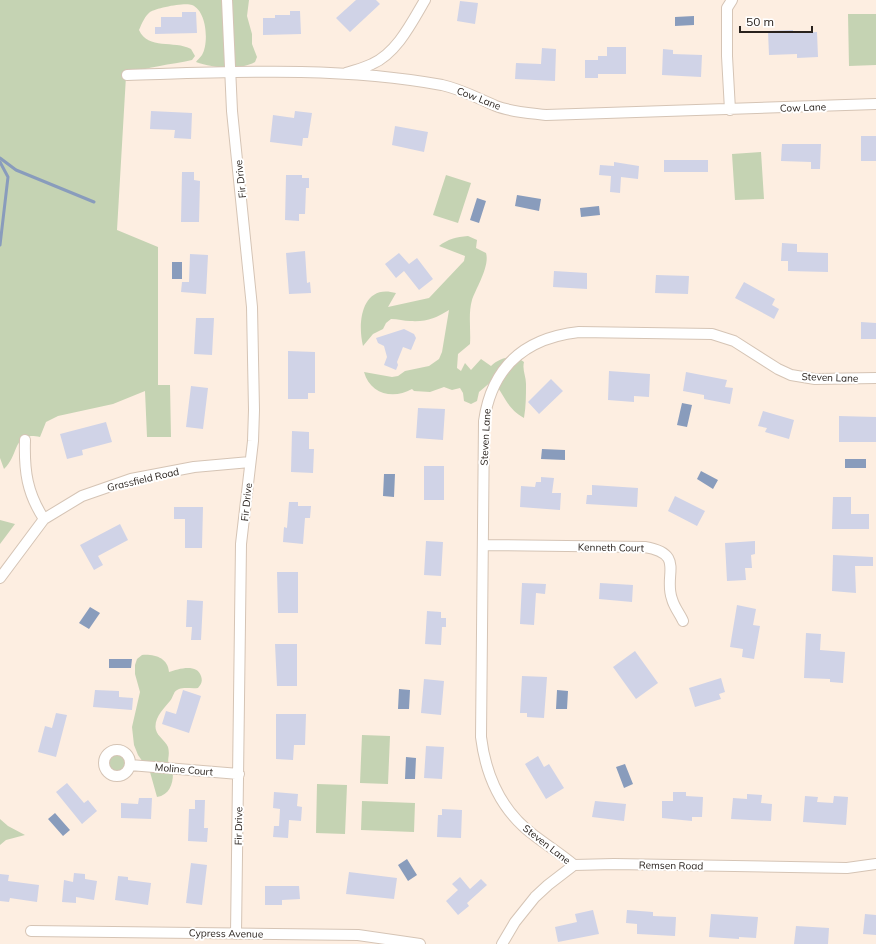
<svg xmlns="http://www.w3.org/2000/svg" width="876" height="944" font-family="Mulish,sans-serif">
<rect width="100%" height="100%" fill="#fdeee1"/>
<!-- green -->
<path fill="#c5d3b3" d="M0 0H249L247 16 252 34V44L257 57 255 62C239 71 213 68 196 62 197 60 200 58 202 55 209 43 207 11 192 5 185 2 156 8 150 12 145 16 142 23 139 30 148 50 174 40 191 49L195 56 192 60C171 65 146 66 126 76L117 230 158 247V385H170L171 437H147L145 391 113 404 58 416 46 422 40 437C12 431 20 454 4 469L0 458Z
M848 14H876V65L849 66Z
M761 152 764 199 735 200 732 154Z
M446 175 471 183 458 223 433 215Z
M468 236 477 240 476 248 486 253C490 266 476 288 472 300 468 314 471 330 470 344L458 354 457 368 461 371 465 363 471 370 481 359 491 366C501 357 513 354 524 362 522 370 526 376 526 384 526 395 526 406 524 418 504 406 506 395 492 381L479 392 477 401 471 404 464 401 463 393 460 388 452 390 444 387 430 392 414 391 412 389C393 400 370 394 364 372L392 377 398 376 405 371 429 366 439 359 442 352 449 310C436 318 427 322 410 321 404 321 398 319 391 319L386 323 383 329 373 334 363 346C357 322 362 283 396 293L388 307 429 298 464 261 465 256 439 246C448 239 456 237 468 236Z
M0 520 15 524 0 544Z
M142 655C155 654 168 658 169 672 178 669 197 663 201 676 203 682 201 684 198 688 192 689 185 687 179 689 173 691 174 696 170 701 164 708 153 719 156 730 158 737 165 740 168 747 171 759 164 759 173 773 173 785 169 795 157 797L150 772 138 755 134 745 132 727 140 692 135 674V665L137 659Z
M362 735 390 736 388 784 360 783Z
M106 762a11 11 0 1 1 22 0a11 11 0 1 1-22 0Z
M317 784 347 785 345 834 316 833Z
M362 801 415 803 414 832 361 830Z
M0 819 8 826 25 835 6 840 0 845Z"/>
<!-- water -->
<path fill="#899cbc" d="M694 16V25L675 26V17Z
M517 195 541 199 539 211 515 206Z
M477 198 486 201 479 223 470 220Z
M599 206 600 215 581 217 580 208Z
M172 262H182V279H172Z
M682 403 692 405 687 427 677 425Z
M542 449 565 450V460L541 459Z
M845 459H866V468H845Z
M701 471 718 480 713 489 697 479Z
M384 474H395L394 497 383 496Z
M90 607 100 613 89 629 79 623Z
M109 659H132L131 668H109Z
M399 689 410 690 409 709H398Z
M557 690 568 691 567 709H556Z
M406 757 416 758 415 779H405Z
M625 764 633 784 624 788 616 767Z
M55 813 70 830 63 836 48 819Z
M407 859 417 875 408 881 398 865Z"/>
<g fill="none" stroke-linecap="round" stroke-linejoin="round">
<!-- stream -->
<path stroke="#899cbc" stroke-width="3" d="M0 158 16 170 94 202
M0 162 8 177 0 245"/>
</g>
<!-- building -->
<path fill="#d0d3e7" d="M356 0H376L380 4 350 32 336 18Z
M460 1 478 3 475 24 457 21Z
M290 11H300L301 34 263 35V18H275V15H290Z
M182 12H196L197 33 155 34V27H161V17H182Z
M793 30V33L817 32 818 57 797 58V54L769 55 768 31Z
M607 47H626V74H598V78H585V60H598V56H607Z
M542 48 556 49 555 81 515 79 516 63 541 64Z
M663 49 673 50V54L702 55 701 77 662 75Z
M151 111 192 113 191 139 174 138 175 130 150 129Z
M295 111 312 113 308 138H303L302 146 270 142 273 115 294 118Z
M395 126 428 132 424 152 392 145Z
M861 136H876V161H861Z
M782 144H821L820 169H811V162L781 161Z
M664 160H708V172H664Z
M614 162 639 166 638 179 621 177 620 193 610 192 611 176 599 175 600 165 614 166Z
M182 172H194V180L200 181 199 222H181Z
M286 175H302V178H309V188H306L305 214H299V221L285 220Z
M782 243 797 244V252L828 253V272L788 271V261H781Z
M305 251 307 283 310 282 311 293 289 294 286 253Z
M399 253 409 264 417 258 433 279 419 290 404 271 396 278 385 264Z
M190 254 208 255 206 294 181 292 182 282H189Z
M554 271 587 273V289L553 287Z
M656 275 689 276 688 294 655 293Z
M744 282 775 299 772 305 779 309 774 319 735 298Z
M196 318H214L212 355 194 354Z
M861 322 876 323V339H861Z
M404 329 414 334 416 338 411 350 403 347 397 362 398 365 396 370 384 365 387 357 384 346 378 343 376 338Z
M288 351 315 352V393H308V399H288Z
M609 371 650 374 649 397 634 396V402L608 400Z
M686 372 727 380 725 387 733 388 730 404 704 399V395L683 391Z
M551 379 563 391 539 414 528 402Z
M191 386 208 388 203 429 186 427Z
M418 408 445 409 443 440 416 438Z
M763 411 794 420 789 439 765 432 767 428 758 426Z
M839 416 876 417V442H839Z
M106 422 112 442 82 450 83 455 67 459 60 434Z
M292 431 309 432V449H314L313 473 291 472Z
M424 466H444V500H424Z
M541 477 554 478 552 493H561L560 510 520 507 521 486 535 487 536 482H541Z
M592 485 638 488 637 507 586 504 587 495H592Z
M675 496 705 511 697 526 668 511Z
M833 497H851V514H869V529H832Z
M289 502H298V506H311L310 518H305L303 544 283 542 284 527 287 528Z
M174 507H203L202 548H185V519H174Z
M120 524 128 540 98 556 103 565 94 570 80 545Z
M426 541 443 542 441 576 424 575Z
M755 541V554L751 555 752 568H745L746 580 727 581 725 543Z
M833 555 873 557V566H855L856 593 832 591Z
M277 572H298V613H278Z
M522 583 546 584 545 594 536 593 534 625 520 624Z
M600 583 633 585 632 602 599 599Z
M187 600 203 601 201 640H191L192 627H186Z
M737 605 756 609 753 625 760 626 754 659 742 657 743 649 730 647Z
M427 611 441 612V618H446V627H442L441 645 425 644Z
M806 633 821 634 820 650 845 652 843 683 830 682V679L804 678Z
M275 644H297V686H277Z
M635 651 658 683 636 699 613 667Z
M522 676 547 677 544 718 527 717V713H520Z
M721 678 725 692 719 694 721 699 695 707 689 688Z
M424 679 444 681 441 715 421 713Z
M95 690 119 691V697L133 698 132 710 93 707Z
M183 690 201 696 189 733 162 724 166 711 176 714Z
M56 713 67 715 56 757 38 752 45 726 52 728Z
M276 714H306L305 745H294L293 760 276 759Z
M426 746 444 747 442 779 424 778Z
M538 756 544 767 549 764 564 788 546 799 525 764Z
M67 783 84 803 88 800 97 811 82 824 56 792Z
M274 792 298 794 297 806 302 807 301 821 289 820 288 838 273 837 274 826H279L280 809 273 808Z
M673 792H686V796L703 797 702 817H692V821L662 818V801H673Z
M747 794 762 795 761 803 772 804 771 821 731 819 733 798 747 799Z
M805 796 818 797 817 802 833 803 834 796 848 797 846 825 803 822Z
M139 798H152L151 819 121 818V803L138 804Z
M195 800H205L204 828H208L207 842 188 841 189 809H195Z
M595 801 626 804 624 821 592 817Z
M442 809 462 810 461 838 437 837 438 815H442Z
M191 863 207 865 202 905 186 903Z
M349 872 397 878 394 899 346 894Z
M74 873 85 874V879L97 881 94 900 76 897V903L62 902 64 880 73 882Z
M0 874 9 875 8 881 39 885 37 902 10 898 9 902 0 901Z
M118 876 128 877V880L151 883 148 905 115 900Z
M460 877 470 889 481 879 487 885 467 903 469 906 458 915 446 901 458 890 452 884Z
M265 886H299L300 899 282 900V905H265Z
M593 910 599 934 558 942 555 927 577 922 575 914Z
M627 910 653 912V916L676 917 675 936 637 934V924L626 923Z
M711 914 758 917 756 938 739 937V939L709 937Z
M865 914 876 915V935L863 934Z
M796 926 829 928 828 944H794Z"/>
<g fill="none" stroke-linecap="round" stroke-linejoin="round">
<!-- minor casing -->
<g stroke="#d5c4b5" stroke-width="12">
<path id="minor" d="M227 0 232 111 252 307 254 410 253 441 241 544 236 934
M346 73C355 70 364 68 372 64 397 53 412 22 425 0
M127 75C231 72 338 66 442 85 461 89 477 98 496 106 511 112 530 113 546 115L876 104
M730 110 727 56V8L732 0
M25 440C24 471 27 493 44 519
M483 545 645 547C686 554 663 575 672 599 674 607 680 614 683 621
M0 578 44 519 82 496 131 479 194 467 250 462
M104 763a13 13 0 1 1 26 0a13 13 0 1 1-26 0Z
M130 765 239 774
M574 865C561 854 548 846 535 836 502 812 486 777 481 737L484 421C492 366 525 338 579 332L712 334 734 341 778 369 791 375 815 379 876 378
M31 931 358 935 420 944
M502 944 515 922 535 897 548 885 574 865 614 864 847 868 876 864"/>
</g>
<!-- minor -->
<use href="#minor" stroke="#fff" stroke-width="10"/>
</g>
<g text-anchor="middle" stroke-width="4" stroke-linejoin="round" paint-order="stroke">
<!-- street labels -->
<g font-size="10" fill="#29221d" stroke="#fff">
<text transform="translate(479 98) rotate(21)" y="4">Cow Lane</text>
<text transform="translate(803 107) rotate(-2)" y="4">Cow Lane</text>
<text transform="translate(240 179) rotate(-96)" y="4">Fir Drive</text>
<text transform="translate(830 377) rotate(2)" y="4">Steven Lane</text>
<text transform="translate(485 437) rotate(-87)" y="4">Steven Lane</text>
<text transform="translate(143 479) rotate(-13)" y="4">Grassfield Road</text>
<text transform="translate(246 502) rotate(-84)" y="4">Fir Drive</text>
<text transform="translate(611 547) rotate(1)" y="4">Kenneth Court</text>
<text transform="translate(184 769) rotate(5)" y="4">Moline Court</text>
<text transform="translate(238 826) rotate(-89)" y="4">Fir Drive</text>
<text transform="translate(547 844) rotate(38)" y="4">Steven Lane</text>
<text transform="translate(671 865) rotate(1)" y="4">Remsen Road</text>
<text transform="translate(226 933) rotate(1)" y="4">Cypress Avenue</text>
</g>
</g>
<!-- scale -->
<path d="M740 26v6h72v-6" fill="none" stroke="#29221d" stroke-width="2"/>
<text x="746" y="26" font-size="12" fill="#29221d" stroke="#ffffff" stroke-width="3" paint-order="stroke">50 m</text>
</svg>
